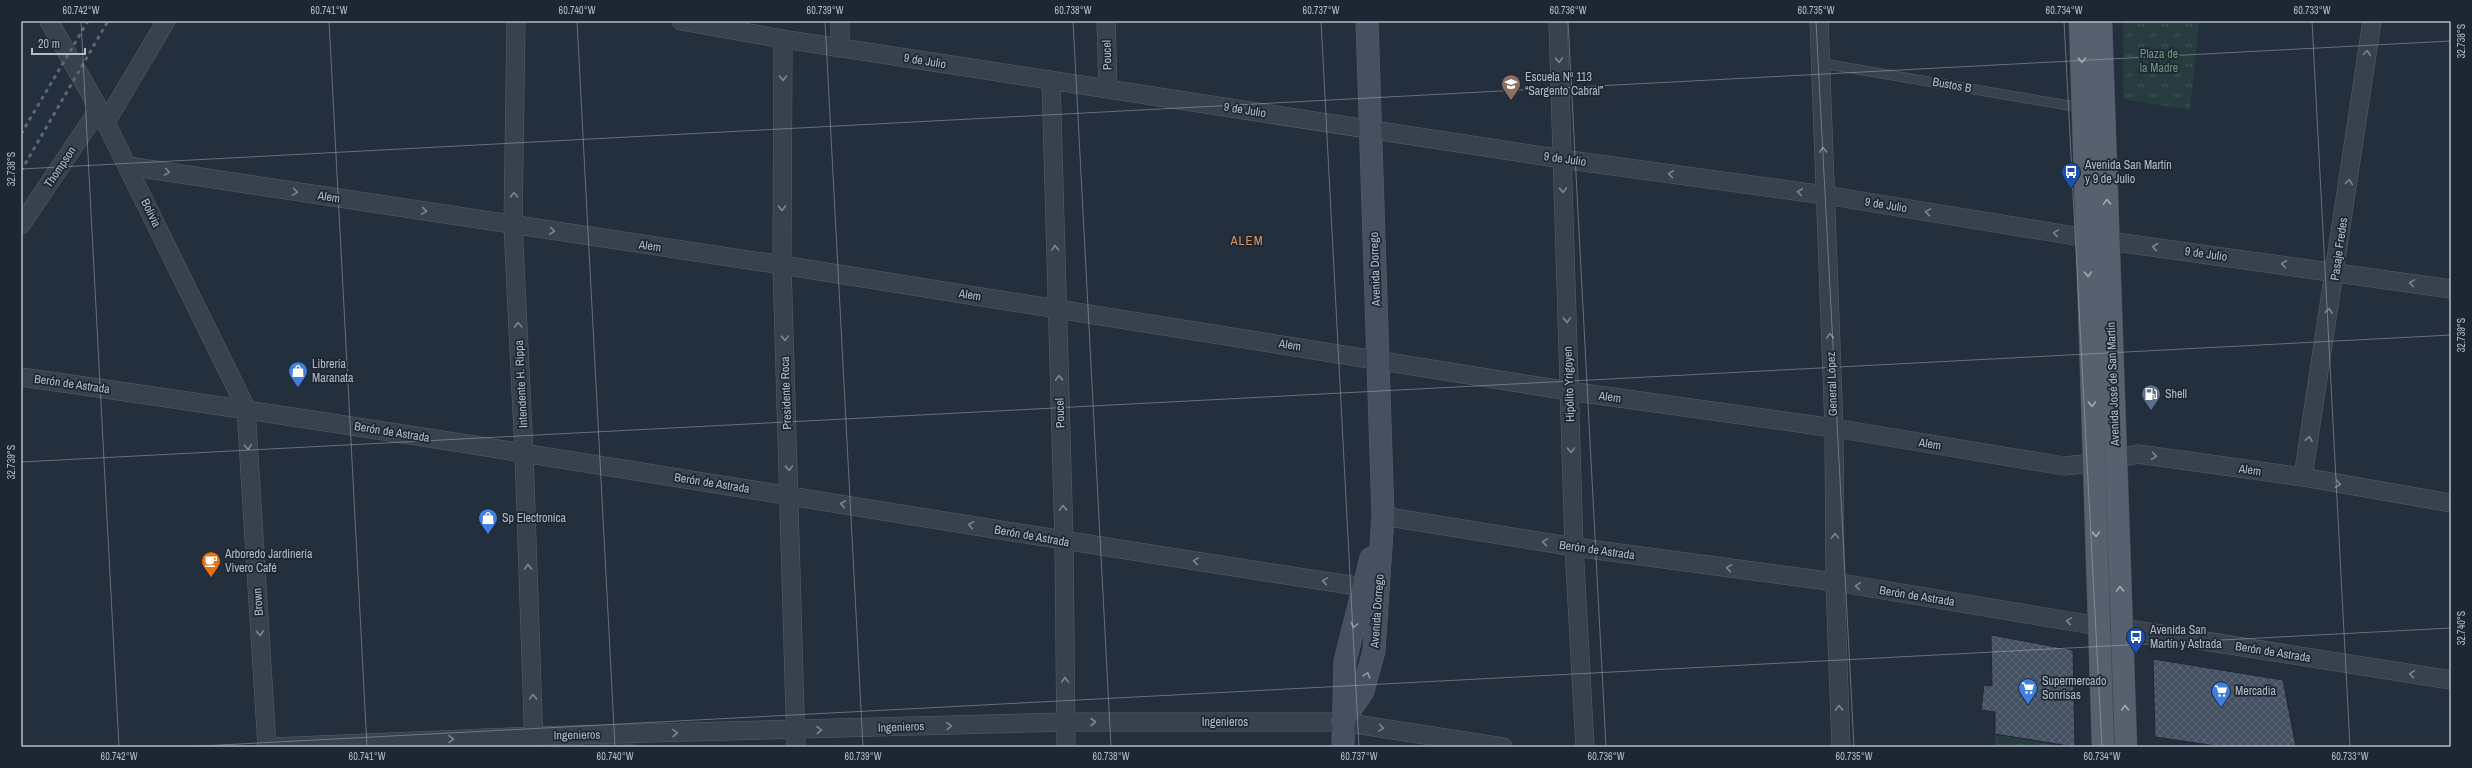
<svg xmlns="http://www.w3.org/2000/svg" width="2472" height="768" font-family="'Archivo Narrow',sans-serif">
<defs>
<pattern id="grass-tufts" width="24" height="20" patternUnits="userSpaceOnUse"><rect width="24" height="20" fill="#263c3f"/><path d="M3 7l-1-3M5 7V3M7 7l1-3M15 17l-1-3M17 17v-4M19 17l1-3" fill="none" stroke="#435659"/></pattern>
<pattern id="building-cross-hatch" width="8" height="8" patternUnits="userSpaceOnUse"><rect width="8" height="8" fill="#455162"/><path d="M0 0l8 8M0 8l8-8" fill="none" stroke="#5d6877"/></pattern>
</defs>
<rect width="100%" height="100%" fill="#242f3e"/>
<!-- grass -->
<path fill="url(#grass-tufts)" d="M2123 21H2199L2190 110 2123 99Z
M636 734 637 747H534V736Z
M1995 734 2066 747H1995Z"/>
<!-- building -->
<path fill="url(#building-cross-hatch)" stroke="#1f2835" d="M1991 635 2073 650 2075 747 1995 734V712L1981 710 1984 685 1992 686Z
M2153 659 2283 680 2296 747H2223L2155 737Z"/>
<g fill="none" stroke-linecap="round" stroke-linejoin="round">
<!-- lane casing -->
<g stroke="#565f6c" stroke-width="10">
<path id="lane" d="M1820 63 2083 108"/>
</g>
<!-- street casing -->
<g stroke="#565f6c" stroke-width="19">
<path id="street" d="M49 21 99 109 246 408 267 747
M516 21 513 225 524 453 534 747
M681 21 783 39 1562 159 1825 195 2087 238 2451 289
M840 21V48
M1106 21 1108 88
M1558 21 1574 547 1585 747
M1819 21 1834 428 1835 582 1841 747
M783 39 782 265 796 747
M1051 80 1064 541 1066 747
M106 122 166 21
M128 166 782 265 1569 391 1834 428 2064 466 2094 463 2138 454 2303 477 2451 503
M21 225 99 109
M21 377C470 440 915 519 1363 587L1367 599
M2303 477 2372 21
M1383 516 1574 547 1835 582 2099 626 2122 628 2451 680
M273 747 534 736 1065 722H1342L1503 747"/>
</g>
<!-- secondary casing -->
<g stroke="#565f6c" stroke-width="23">
<path id="secondary" d="M1342 722 1363 691 1374 651 1383 516 1367 21
M1343 747 1345 661 1371 558"/>
</g>
<!-- primary casing -->
<g stroke="#414a57" stroke-width="23">
<path id="primary" d="M2080 21 2103 747
M2101 21 2126 747"/>
</g>
<!-- lane -->
<use href="#lane" stroke="#38414e" stroke-width="9"/>
<!-- street -->
<use href="#street" stroke="#38414e" stroke-width="18"/>
<!-- secondary -->
<use href="#secondary" stroke="#465061" stroke-width="22"/>
<!-- primary -->
<use href="#primary" stroke="#56606e" stroke-width="22"/>
<!-- rail -->
<path stroke="#5a6575" stroke-width="3" stroke-dasharray="4 4" stroke-linecap="butt" d="M21 134 88 21
M21 171 108 21"/>
</g>
<!-- one-way arrows -->
<defs><path id="oneway-chevron" d="M-2-3.5L2.5 0L-2 3.5" fill="none" stroke-width="1.6" stroke-linecap="round" stroke-linejoin="round"/></defs>
<g stroke="#7c8592">
<use href="#oneway-chevron" transform="translate(2367 53) rotate(-82)"/>
<use href="#oneway-chevron" transform="translate(1559 60) rotate(88)"/>
<use href="#oneway-chevron" transform="translate(783 78) rotate(90)"/>
<use href="#oneway-chevron" transform="translate(1823 150) rotate(-92)"/>
<use href="#oneway-chevron" transform="translate(167 172) rotate(9)"/>
<use href="#oneway-chevron" transform="translate(1671 174) rotate(-172)"/>
<use href="#oneway-chevron" transform="translate(2349 182) rotate(-82)"/>
<use href="#oneway-chevron" transform="translate(1563 190) rotate(88)"/>
<use href="#oneway-chevron" transform="translate(295 192) rotate(9)"/>
<use href="#oneway-chevron" transform="translate(1800 192) rotate(-172)"/>
<use href="#oneway-chevron" transform="translate(514 195) rotate(-89)"/>
<use href="#oneway-chevron" transform="translate(782 208) rotate(90)"/>
<use href="#oneway-chevron" transform="translate(424 211) rotate(9)"/>
<use href="#oneway-chevron" transform="translate(1928 212) rotate(-171)"/>
<use href="#oneway-chevron" transform="translate(552 231) rotate(8)"/>
<use href="#oneway-chevron" transform="translate(2056 233) rotate(-171)"/>
<use href="#oneway-chevron" transform="translate(2155 247) rotate(-172)"/>
<use href="#oneway-chevron" transform="translate(1055 248) rotate(-92)"/>
<use href="#oneway-chevron" transform="translate(2284 264) rotate(-172)"/>
<use href="#oneway-chevron" transform="translate(2412 283) rotate(-171)"/>
<use href="#oneway-chevron" transform="translate(2329 311) rotate(-81)"/>
<use href="#oneway-chevron" transform="translate(1567 320) rotate(88)"/>
<use href="#oneway-chevron" transform="translate(518 325) rotate(-93)"/>
<use href="#oneway-chevron" transform="translate(1830 336) rotate(-92)"/>
<use href="#oneway-chevron" transform="translate(785 338) rotate(88)"/>
<use href="#oneway-chevron" transform="translate(1059 378) rotate(-92)"/>
<use href="#oneway-chevron" transform="translate(2309 439) rotate(-81)"/>
<use href="#oneway-chevron" transform="translate(248 447) rotate(86)"/>
<use href="#oneway-chevron" transform="translate(1571 450) rotate(88)"/>
<use href="#oneway-chevron" transform="translate(2154 456) rotate(8)"/>
<use href="#oneway-chevron" transform="translate(789 468) rotate(88)"/>
<use href="#oneway-chevron" transform="translate(2338 484) rotate(10)"/>
<use href="#oneway-chevron" transform="translate(843 504) rotate(-170)"/>
<use href="#oneway-chevron" transform="translate(1063 508) rotate(-92)"/>
<use href="#oneway-chevron" transform="translate(971 525) rotate(-170)"/>
<use href="#oneway-chevron" transform="translate(1835 536) rotate(-91)"/>
<use href="#oneway-chevron" transform="translate(1545 542) rotate(-171)"/>
<use href="#oneway-chevron" transform="translate(1196 561) rotate(-171)"/>
<use href="#oneway-chevron" transform="translate(528 567) rotate(-92)"/>
<use href="#oneway-chevron" transform="translate(1729 568) rotate(-172)"/>
<use href="#oneway-chevron" transform="translate(1325 581) rotate(-171)"/>
<use href="#oneway-chevron" transform="translate(1858 586) rotate(-171)"/>
<use href="#oneway-chevron" transform="translate(2069 621) rotate(-171)"/>
<use href="#oneway-chevron" transform="translate(260 633) rotate(86)"/>
<use href="#oneway-chevron" transform="translate(2412 674) rotate(-171)"/>
<use href="#oneway-chevron" transform="translate(1065 680) rotate(-90)"/>
<use href="#oneway-chevron" transform="translate(533 697) rotate(-92)"/>
<use href="#oneway-chevron" transform="translate(1839 708) rotate(-92)"/>
<use href="#oneway-chevron" transform="translate(1093 722)"/>
<use href="#oneway-chevron" transform="translate(949 726) rotate(-2)"/>
<use href="#oneway-chevron" transform="translate(1381 728) rotate(9)"/>
<use href="#oneway-chevron" transform="translate(819 730) rotate(-2)"/>
<use href="#oneway-chevron" transform="translate(675 733) rotate(-1)"/>
<use href="#oneway-chevron" transform="translate(451 739) rotate(-2)"/>
</g>
<g stroke="#a1aab7">
<use href="#oneway-chevron" transform="translate(2082 60) rotate(88)"/>
<use href="#oneway-chevron" transform="translate(2107 202) rotate(-92)"/>
<use href="#oneway-chevron" transform="translate(2088 274) rotate(88)"/>
<use href="#oneway-chevron" transform="translate(2092 404) rotate(88)"/>
<use href="#oneway-chevron" transform="translate(2096 534) rotate(88)"/>
<use href="#oneway-chevron" transform="translate(2120 589) rotate(-92)"/>
<use href="#oneway-chevron" transform="translate(2125 708) rotate(-92)"/>
</g>
<g stroke="#8e96a5">
<use href="#oneway-chevron" transform="translate(1354 625) rotate(104)"/>
<use href="#oneway-chevron" transform="translate(1367 675) rotate(-74)"/>
</g>
<!-- ticks -->
<path fill="none" stroke="#b4bcc9" stroke-width="1" stroke-opacity="0.45" d="M81 21 119 747M329 21 367 747M577 21 615 747M825 21 863 747M1073 21 1111 747M1321 21 1359 747M1568 21 1606 747M1816 21 1854 747M2064 21 2102 747M2312 21 2350 747M21 169 2451 41M21 462 2451 335M182 747 2451 628"/>
<!-- icons -->
<defs>
<g id="school-pin" transform="scale(1)"><path d="M0 17L-7.5 6A9.5 9.5 0 1 1 7.5 6Z" fill="#8d6e63" stroke="#1d2633"/><path d="M0-5L7-2L0 1L-7-2ZM-4 1L0 2.5L4 1V4Q0 6-4 4Z" fill="#fff"/></g>
<g id="bus-pin" transform="scale(1)"><path d="M0 17L-7.5 6A9.5 9.5 0 1 1 7.5 6Z" fill="#1a4fb4" stroke="#1d2633"/><path d="M-5-6H5V4H4V6H2V4H-2V6H-4V4H-5ZM-3.5-4V0h7V-4ZM-3.5 1.2v1.5H-2V1.2ZM2 1.2v1.5H3.5V1.2Z" fill="#fff"/></g>
<g id="shop-pin" transform="scale(1)"><path d="M0 17L-7.5 6A9.5 9.5 0 1 1 7.5 6Z" fill="#3f7fe0" stroke="#1d2633"/><path d="M-5-2.5h2.3a2.7 3.5 0 0 1 5.4 0H5L5.5 6h-11ZM-1.5-2.5h3a1.5 2.3 0 0 0-3 0Z" fill="#fff"/></g>
<g id="fuel-pin" transform="scale(1)"><path d="M0 17L-7.5 6A9.5 9.5 0 1 1 7.5 6Z" fill="#5c6f8a" stroke="#1d2633"/><path d="M-5.5-6h7V0h2V4h1.3V-2.5L3-4.5l.8-.8L6-3V5H2.5V1h-1V6h-7ZM-4.2-4.7v3.2H.2V-4.7Z" fill="#fff"/></g>
<g id="cafe-pin" transform="scale(1)"><path d="M0 17L-7.5 6A9.5 9.5 0 1 1 7.5 6Z" fill="#e8710a" stroke="#1d2633"/><path d="M-5.5-4.5H6V0H3Q3 3.5 0 3.5H-2.5Q-5.5 3.5-5.5 0ZM3-3.2v2h1.7v-2ZM-6 4.5H4V6H-6Z" fill="#fff"/></g>
<g id="supermarket-pin" transform="scale(1)"><path d="M0 17L-7.5 6A9.5 9.5 0 1 1 7.5 6Z" fill="#3f7fe0" stroke="#1d2633"/><path d="M-6-5.5h2.5l.6 2H6L4.5 2H-2.5L-4.4-4H-6ZM-1.5 3.2a1.3 1.3 0 1 0 .1 0ZM3 3.2a1.3 1.3 0 1 0 .1 0Z" fill="#fff"/></g>
</defs>
<g fill-rule="evenodd">
<use href="#school-pin" x="1511" y="84"/>
<use href="#bus-pin" x="2071" y="172"/>
<use href="#shop-pin" x="298" y="371"/>
<use href="#fuel-pin" x="2151" y="394"/>
<use href="#shop-pin" x="488" y="518"/>
<use href="#cafe-pin" x="211" y="561"/>
<use href="#bus-pin" x="2136" y="637"/>
<use href="#supermarket-pin" x="2028" y="688"/>
<use href="#supermarket-pin" x="2221" y="691"/>
</g>
<g text-anchor="middle" stroke-width="3.5" stroke-linejoin="round" paint-order="stroke">
<!-- park labels -->
<g font-size="12" fill="#6b9a76" stroke="#1d2633">
<text x="2159" y="58">Plaza de<tspan x="2159" dy="14">la Madre</tspan></text>
</g>
<!-- street labels -->
<g font-size="12" fill="#b4bcc9" stroke="#1d2633">
<text transform="translate(1107 55) rotate(-92)" y="4">Poucel</text>
<text transform="translate(925 61) rotate(9)" y="4">9 de Julio</text>
<text transform="translate(1952 85) rotate(10)" y="4">Bustos B</text>
<text transform="translate(1245 110) rotate(9)" y="4">9 de Julio</text>
<text transform="translate(1565 159) rotate(8)" y="4">9 de Julio</text>
<text transform="translate(60 167) rotate(-56)" y="4">Thompson</text>
<text transform="translate(329 197) rotate(9)" y="4">Alem</text>
<text transform="translate(1886 205) rotate(9)" y="4">9 de Julio</text>
<text transform="translate(151 213) rotate(64)" y="4">Bolivia</text>
<text transform="translate(650 246) rotate(8)" y="4">Alem</text>
<text transform="translate(2339 249) rotate(-82)" y="4">Pasaje Fredes</text>
<text transform="translate(2206 254) rotate(8)" y="4">9 de Julio</text>
<text transform="translate(1375 269) rotate(-92)" y="4">Avenida Dorrego</text>
<text transform="translate(970 295) rotate(9)" y="4">Alem</text>
<text transform="translate(1290 345) rotate(9)" y="4">Alem</text>
<text transform="translate(72 384) rotate(8)" y="4">Berón de Astrada</text>
<text transform="translate(521 384) rotate(-93)" y="4">Intendente H. Rippa</text>
<text transform="translate(1569 384) rotate(-92)" y="4">Hipólito Yrigoyen</text>
<text transform="translate(1832 384) rotate(-92)" y="4">General López</text>
<text transform="translate(2113 384) rotate(-92)" y="4">Avenida José de San Martín</text>
<text transform="translate(786 393) rotate(-92)" y="4">Presidente Roca</text>
<text transform="translate(1610 397) rotate(8)" y="4">Alem</text>
<text transform="translate(1060 413) rotate(-92)" y="4">Poucel</text>
<text transform="translate(392 432) rotate(9)" y="4">Berón de Astrada</text>
<text transform="translate(1930 444) rotate(9)" y="4">Alem</text>
<text transform="translate(2250 470) rotate(8)" y="4">Alem</text>
<text transform="translate(712 483) rotate(9)" y="4">Berón de Astrada</text>
<text transform="translate(1032 536) rotate(10)" y="4">Berón de Astrada</text>
<text transform="translate(1597 550) rotate(8)" y="4">Berón de Astrada</text>
<text transform="translate(1917 596) rotate(9)" y="4">Berón de Astrada</text>
<text transform="translate(258 602) rotate(-94)" y="4">Brown</text>
<text transform="translate(1377 611) rotate(-86)" y="4">Avenida Dorrego</text>
<text transform="translate(2273 652) rotate(9)" y="4">Berón de Astrada</text>
<text x="1225" y="726">Ingenieros</text>
<text transform="translate(901 727) rotate(-2)" y="4">Ingenieros</text>
<text transform="translate(577 735) rotate(-1)" y="4">Ingenieros</text>
</g>
<!-- poi labels -->
<g font-size="12" fill="#b4bcc9" stroke="#1d2633" text-anchor="start">
<text x="1525" y="81">Escuela Nº 113<tspan x="1525" dy="14">“Sargento Cabral”</tspan></text>
<text x="2085" y="169">Avenida San Martín<tspan x="2085" dy="14">y 9 de Julio</tspan></text>
<text x="312" y="368">Librería<tspan x="312" dy="14">Maranata</tspan></text>
<text x="2165" y="398">Shell</text>
<text x="502" y="522">Sp Electronica</text>
<text x="225" y="558">Arboredo Jardinería<tspan x="225" dy="14">Vivero Café</tspan></text>
<text x="2150" y="634">Avenida San<tspan x="2150" dy="14">Martín y Astrada</tspan></text>
<text x="2042" y="685">Supermercado<tspan x="2042" dy="14">Sonrisas</tspan></text>
<text x="2235" y="695">Mercadia</text>
</g>
<!-- neighbourhood labels -->
<g font-size="13" letter-spacing="1" fill="#d59563" stroke="#1d2633">
<text x="1247" y="245">ALEM</text>
</g>
</g>
<!-- border -->
<rect width="2472" height="768" fill="none" stroke="#1d2633" stroke-width="44"/>
<!-- scale -->
<path d="M32 48v6h53v-6" fill="none" stroke="#b4bcc9" stroke-width="2"/>
<text x="38" y="48" font-size="12" fill="#b4bcc9" stroke="#1d2633" stroke-width="3" paint-order="stroke">20 m</text>
<rect x="22" y="22" width="2428" height="724" fill="none" stroke="#b4bcc9" stroke-width="1.5"/>
<g font-size="10" text-anchor="middle" fill="#b4bcc9">
<text x="81" y="14">60.742°W</text>
<text x="329" y="14">60.741°W</text>
<text x="577" y="14">60.740°W</text>
<text x="825" y="14">60.739°W</text>
<text x="1073" y="14">60.738°W</text>
<text x="1321" y="14">60.737°W</text>
<text x="1568" y="14">60.736°W</text>
<text x="1816" y="14">60.735°W</text>
<text x="2064" y="14">60.734°W</text>
<text x="2312" y="14">60.733°W</text>
<text transform="translate(2461 41) rotate(-90)" y="4">32.738°S</text>
<text transform="translate(11 169) rotate(-90)" y="4">32.738°S</text>
<text transform="translate(2461 335) rotate(-90)" y="4">32.739°S</text>
<text transform="translate(11 462) rotate(-90)" y="4">32.739°S</text>
<text transform="translate(2461 628) rotate(-90)" y="4">32.740°S</text>
<text x="119" y="760">60.742°W</text>
<text x="367" y="760">60.741°W</text>
<text x="615" y="760">60.740°W</text>
<text x="863" y="760">60.739°W</text>
<text x="1111" y="760">60.738°W</text>
<text x="1359" y="760">60.737°W</text>
<text x="1606" y="760">60.736°W</text>
<text x="1854" y="760">60.735°W</text>
<text x="2102" y="760">60.734°W</text>
<text x="2350" y="760">60.733°W</text>
</g>
</svg>
